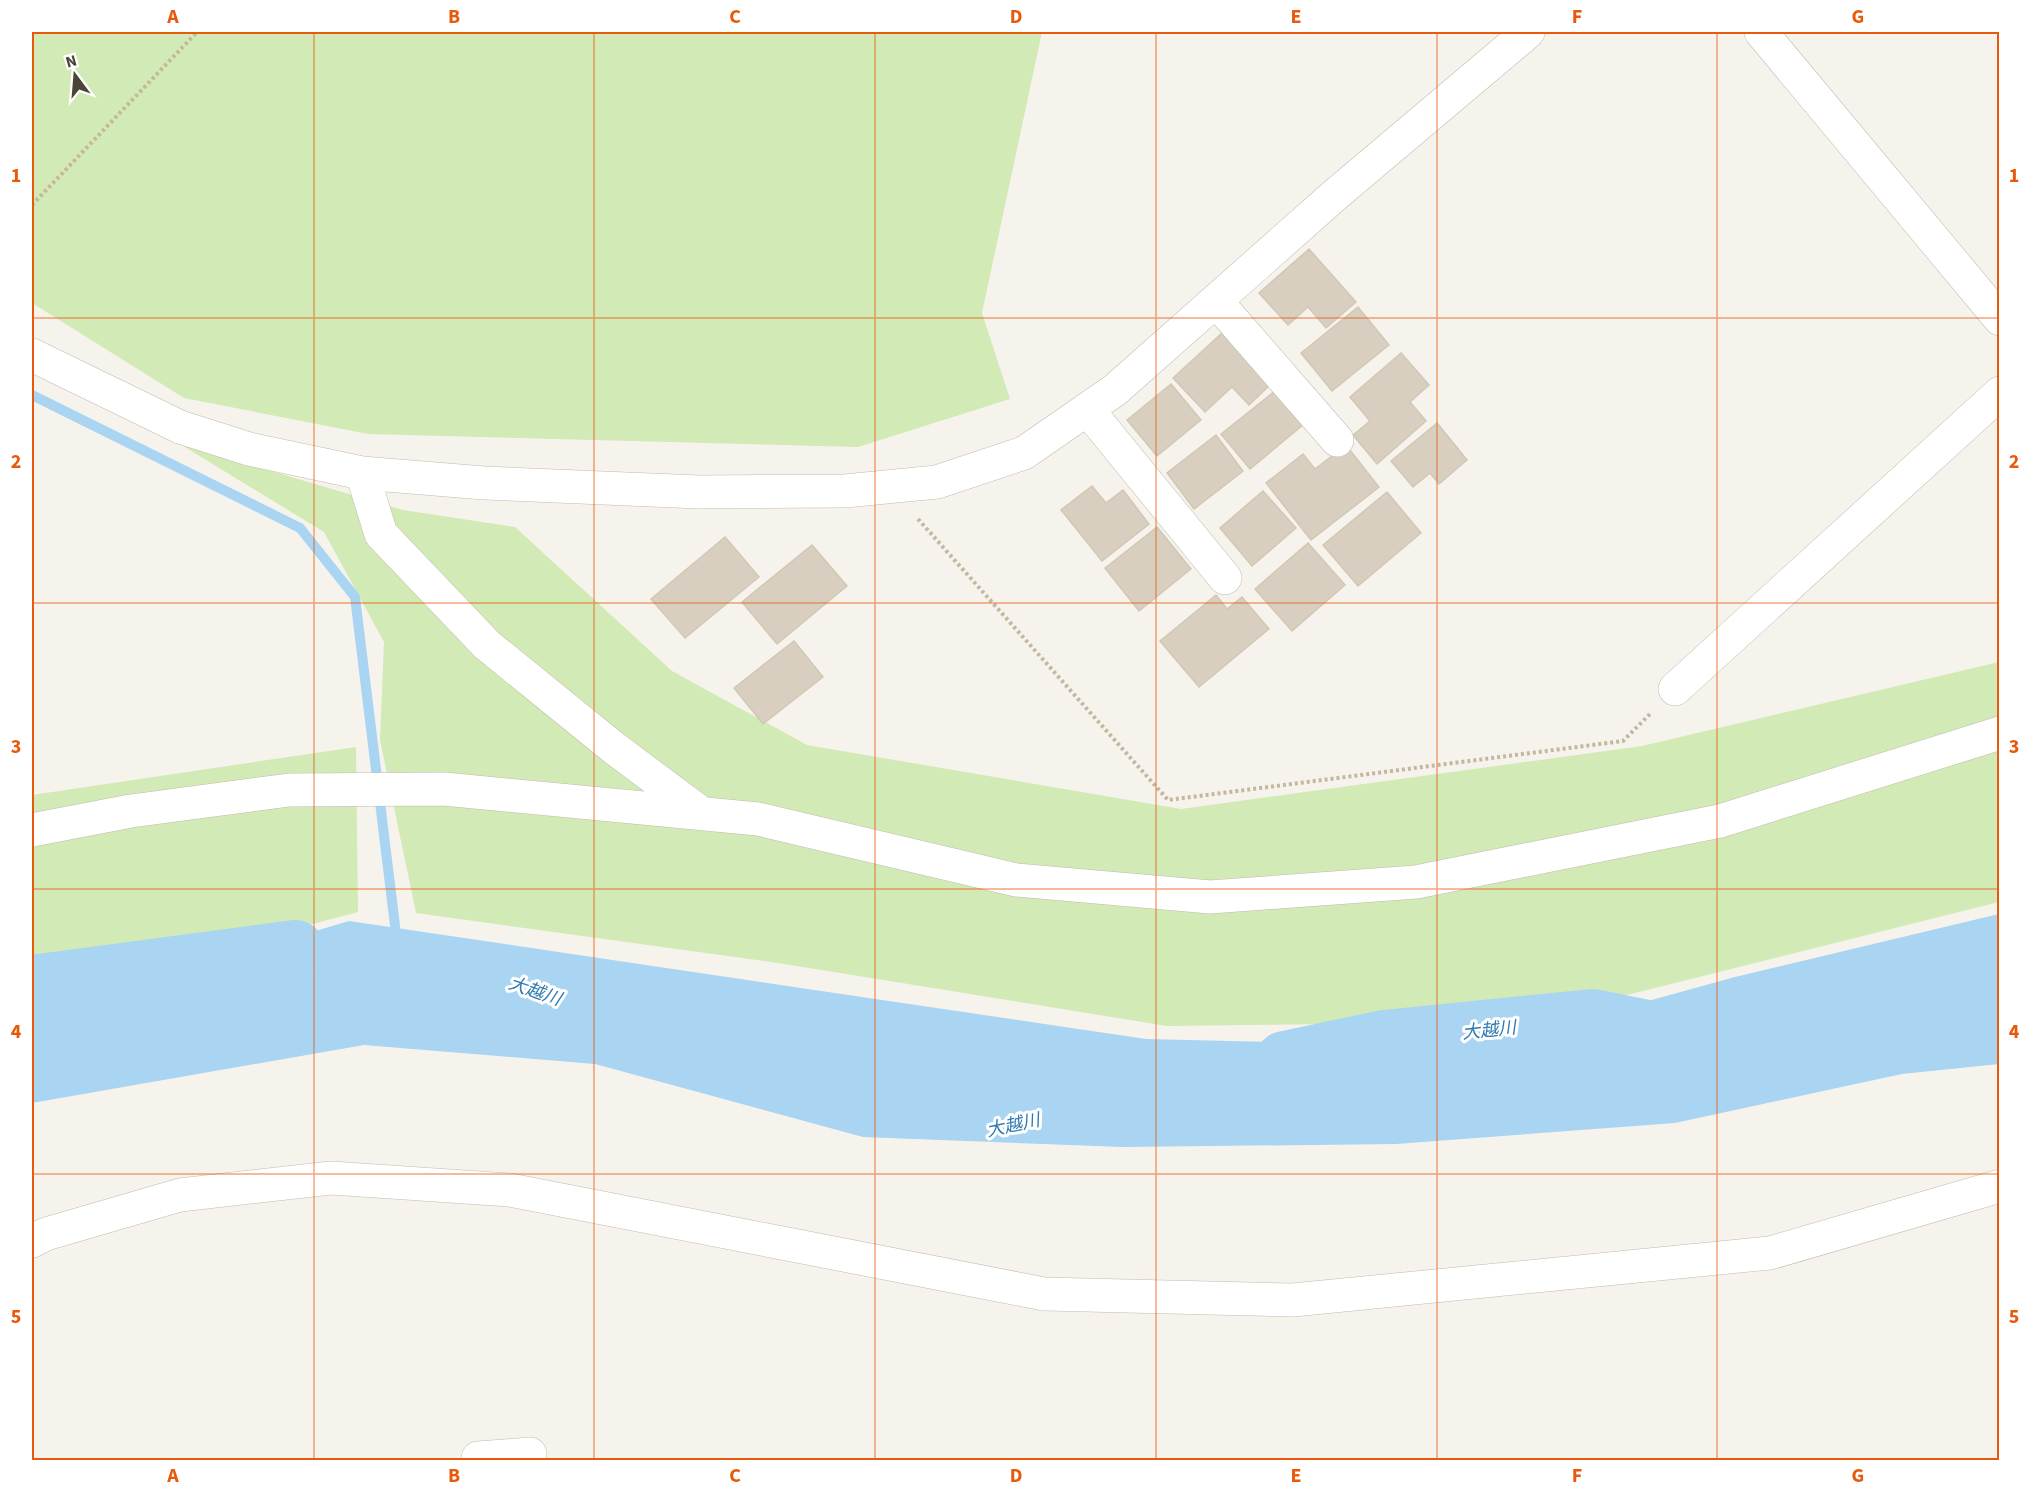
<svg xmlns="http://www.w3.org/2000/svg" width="2031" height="1492" font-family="'Source Sans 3','Noto Sans JP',sans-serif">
<rect width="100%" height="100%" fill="#f6f3ec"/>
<!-- green -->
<path fill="#d2eab5" d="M32 32H1042L982 313 1010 399 858 447 368 434 184 398 32 303Z
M180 444 403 510 515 527 672 671 807 745 1181 809 1642 746 1999 662V902L1607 1000 1413 1023 1167 1026 778 963 416 913 380 740 384 642 324 532Z
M356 747 358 912 286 931 32 971V795Z"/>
<!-- water -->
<path fill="#a9d4f2" d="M1999 914V1064L1902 1074 1675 1123 1396 1144 1123 1147 863 1137 595 1064 364 1045 32 1103V1016L349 921 1146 1039 1481 1047 1735 977Z"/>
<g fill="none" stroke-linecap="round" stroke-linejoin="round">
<!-- stream -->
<path stroke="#a9d4f2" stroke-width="10" d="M32 395 300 528 355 597 397 942"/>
<!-- river -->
<path stroke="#a9d4f2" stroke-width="62" d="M32 986 295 951
M1285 1062 1384 1041 1592 1020 1656 1033"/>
</g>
<!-- building -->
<path fill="#d8cfc1" stroke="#d3c7b4" stroke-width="1.5" d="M1309 249 1356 302 1326 328 1308 307 1288 325 1259 293Z
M1358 307 1389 345 1332 391 1301 353Z
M1223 332 1271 384 1249 405 1232 387 1205 412 1173 378Z
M1401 353 1429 385 1410 402 1426 421 1377 464 1353 435 1370 421 1350 397Z
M1171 384 1201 420 1157 456 1127 420Z
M1275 391 1303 425 1250 469 1221 434Z
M1437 423 1467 460 1439 484 1430 473 1413 487 1391 461Z
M1216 435 1243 471 1194 509 1167 473Z
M1346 445 1379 487 1311 540 1266 483 1303 454 1315 469Z
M1092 486 1106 503 1123 490 1149 524 1102 561 1061 510Z
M1263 491 1296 528 1252 566 1220 528Z
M1387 492 1421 533 1358 586 1323 545Z
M1157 527 1191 569 1139 611 1105 568Z
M725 537 759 577 685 638 651 599Z
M1308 543 1345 585 1292 631 1255 589Z
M812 545 847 586 777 644 742 602Z
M1216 595 1227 609 1242 597 1269 629 1199 687 1160 641Z
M794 641 823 677 763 724 734 688Z"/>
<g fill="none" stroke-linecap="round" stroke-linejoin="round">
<!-- minor casing -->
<g stroke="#c2bbae" stroke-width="34">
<path id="minor" d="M1761 32 2000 319
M1216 301 1337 440
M32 355 180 427 249 449 362 473 484 483 699 492 845 491 937 482 1024 453 1115 390 1335 195 1528 32
M1087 409 1225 578
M362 473 381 534 487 645 614 748 701 813
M1675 689 2000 393
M32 830 131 811 289 790 444 789 758 819 1016 880 1210 897 1416 882 1720 821 2000 733
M32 1241 46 1234 180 1195 331 1178 510 1190 1044 1294 1293 1300 1770 1253 2000 1186
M478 1460V1458L530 1454"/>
</g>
<!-- path -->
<path stroke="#c4b79f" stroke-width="4" stroke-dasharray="3 3" stroke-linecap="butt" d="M32 205 197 32
M918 519 1168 800 1623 741 1651 713"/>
<!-- minor -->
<use href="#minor" stroke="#fff" stroke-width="33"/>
</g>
<!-- grid -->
<path fill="none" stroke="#e8590c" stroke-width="1.5" stroke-opacity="0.55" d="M314 32V1460M594 32V1460M875 32V1460M1156 32V1460M1437 32V1460M1717 32V1460M32 318H2000M32 603H2000M32 889H2000M32 1174H2000"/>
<g text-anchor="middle" stroke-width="6" stroke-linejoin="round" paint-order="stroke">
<!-- water labels -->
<g font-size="18" font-style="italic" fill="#2e7ab2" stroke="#fff">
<text transform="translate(535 991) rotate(19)" y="6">大越川</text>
<text transform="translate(1489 1030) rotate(-6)" y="6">大越川</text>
<text transform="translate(1013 1125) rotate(-12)" y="6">大越川</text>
</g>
</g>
<!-- border -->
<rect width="2031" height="1492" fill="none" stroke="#ffffff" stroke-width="66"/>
<!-- north arrow -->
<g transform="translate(75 75) rotate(344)" stroke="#ffffff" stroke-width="4.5" paint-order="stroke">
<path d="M0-4.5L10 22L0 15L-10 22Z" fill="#4b4439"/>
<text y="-9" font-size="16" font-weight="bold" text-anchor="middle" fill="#4b4439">N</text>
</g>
<rect x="33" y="33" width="1965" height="1426" fill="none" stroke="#e8590c" stroke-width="2"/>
<g font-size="20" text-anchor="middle" font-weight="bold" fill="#e8590c">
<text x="173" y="23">A</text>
<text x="454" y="23">B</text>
<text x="735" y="23">C</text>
<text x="1016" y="23">D</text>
<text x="1296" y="23">E</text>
<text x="1577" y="23">F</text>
<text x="1858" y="23">G</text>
<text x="16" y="182">1</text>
<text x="2014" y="182">1</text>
<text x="16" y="468">2</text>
<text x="2014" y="468">2</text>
<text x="16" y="753">3</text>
<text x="2014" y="753">3</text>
<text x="16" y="1038">4</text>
<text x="2014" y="1038">4</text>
<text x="16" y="1323">5</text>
<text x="2014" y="1323">5</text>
<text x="173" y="1482">A</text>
<text x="454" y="1482">B</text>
<text x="735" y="1482">C</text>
<text x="1016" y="1482">D</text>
<text x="1296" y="1482">E</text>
<text x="1577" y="1482">F</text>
<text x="1858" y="1482">G</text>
</g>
</svg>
